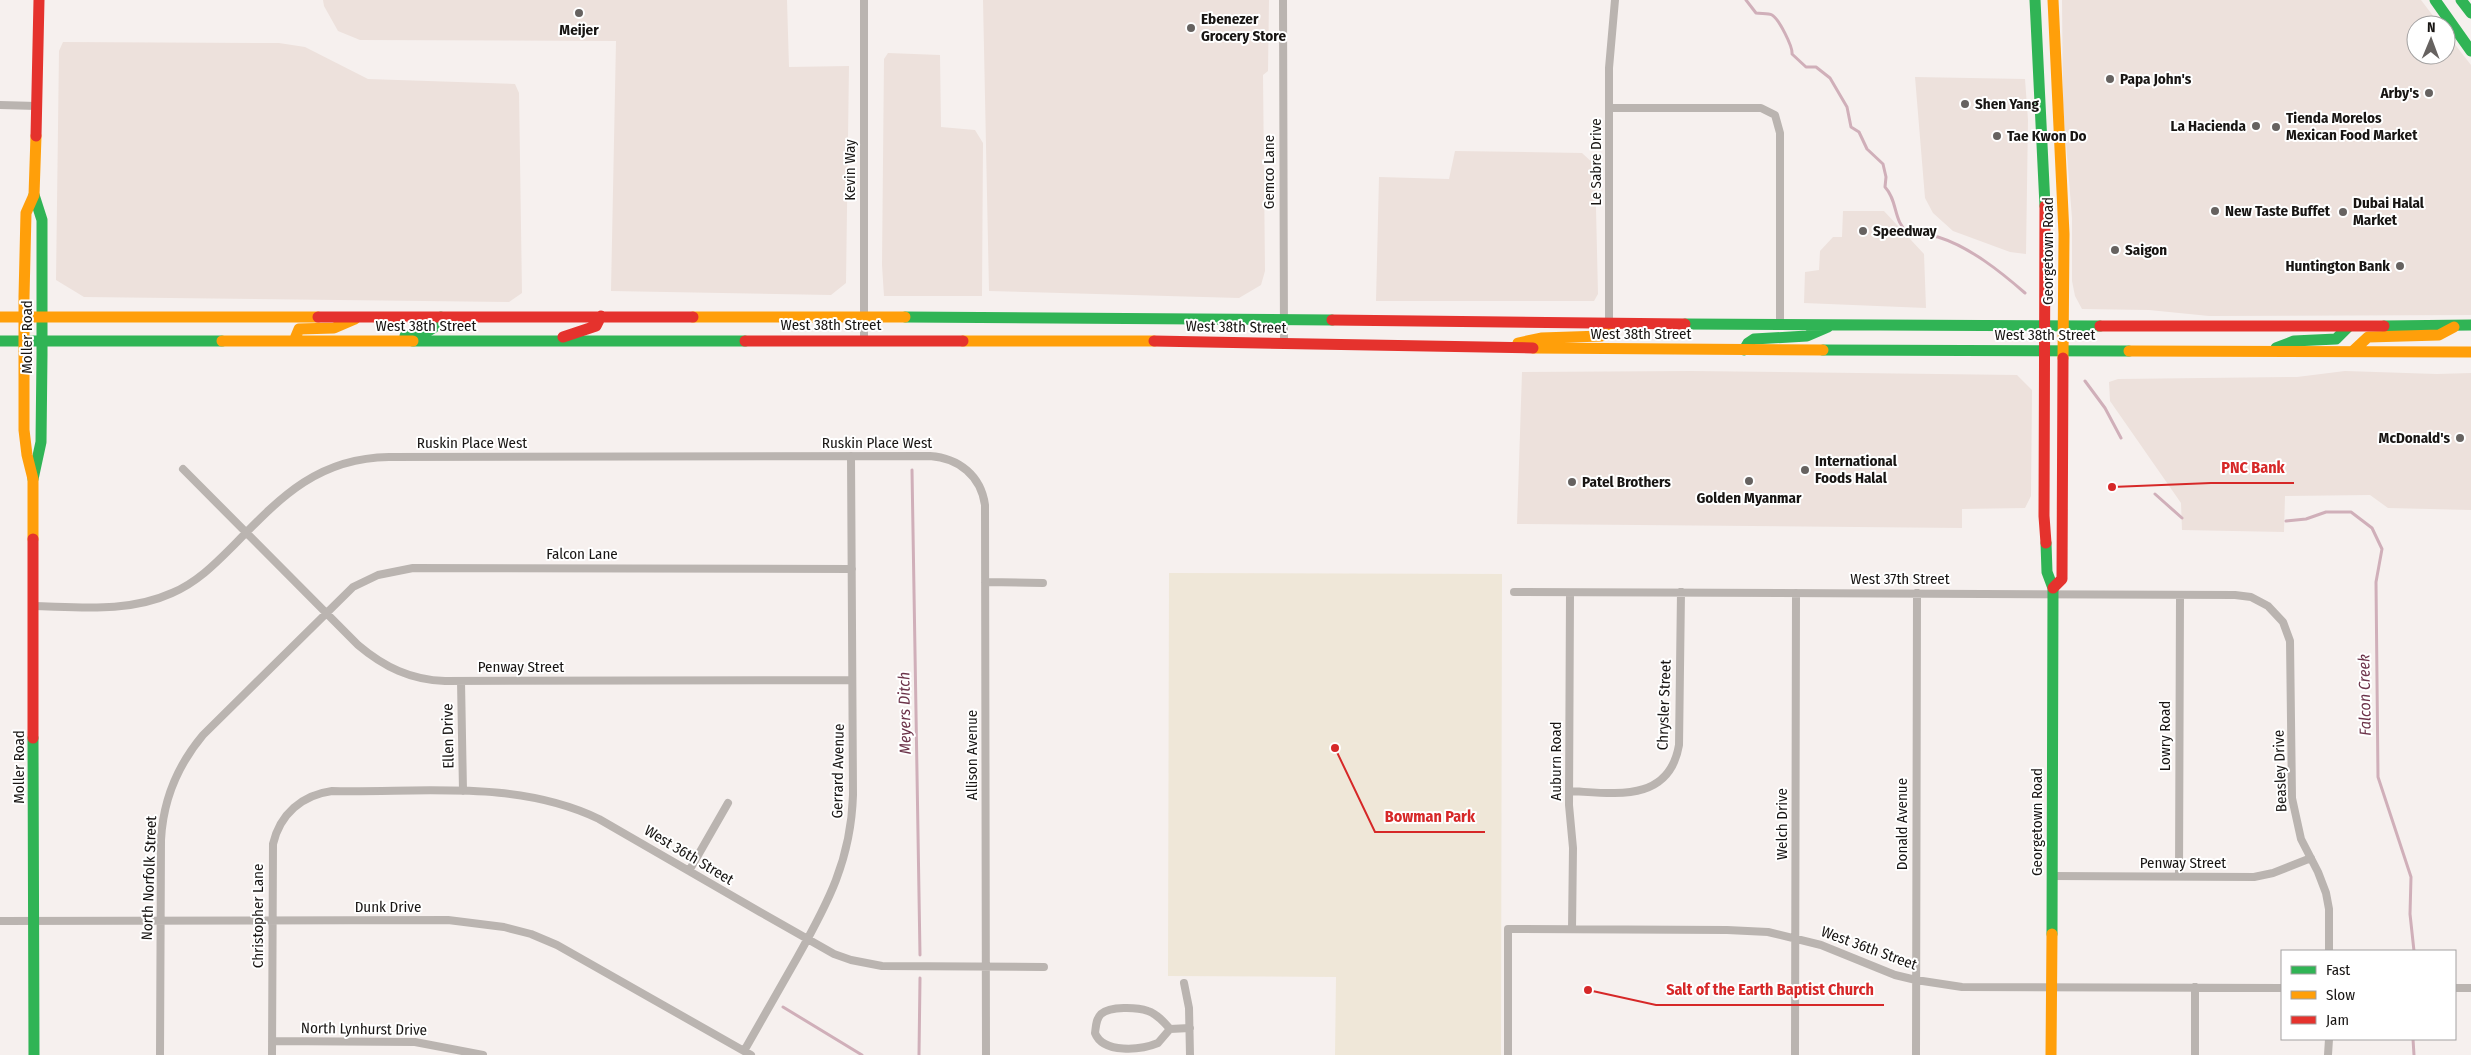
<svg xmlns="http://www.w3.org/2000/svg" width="2471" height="1055" font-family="'Fira Sans Condensed',sans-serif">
<rect width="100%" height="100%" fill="#f6f0ee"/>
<!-- built -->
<path fill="#ede1dc" d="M323 0H787L789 67 849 66 846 283 831 295 611 291 616 41 360 40 338 31 324 6Z
M983 0H1269L1268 71 1263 75 1265 271 1261 285 1239 298 989 291Z
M2062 0H2421L2440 25H2416V55H2446V33L2471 65V315L2209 316 2149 310 2082 309 2075 296 2072 281V218L2063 105Z
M63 42 279 43 305 47 368 79 515 84 519 93 522 293 509 302 84 297 56 280 59 51Z
M888 53 940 55 941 127 975 130 983 143 982 296H884L882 265 884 59Z
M1915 77 2025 79 2028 120 2026 254 2010 252 1953 231 1933 213 1925 198Z
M1455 151 1582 153 1595 165 1598 294 1594 301H1376L1379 177 1449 179Z
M1843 211H1884L1924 254 1926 308 1804 303 1805 272 1819 270 1820 251 1833 237H1842Z
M1691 371 2017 375 2032 390 2031 496 2025 508 1962 509V528L1517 524 1522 372Z
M2345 371 2437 374 2471 373V510L2388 508 2370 495 2285 496 2284 532 2182 530 2181 503 2110 401 2109 382 2118 379 2297 377Z"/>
<!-- green -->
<path fill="#efe7d8" d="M1169 573 1502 574 1501 1055H1335L1336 977 1168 976Z"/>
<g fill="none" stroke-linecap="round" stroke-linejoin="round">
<!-- stream -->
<path stroke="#d0afb9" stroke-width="3" d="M1746 0 1756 13C1761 14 1768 13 1772 15 1779 19 1793 47 1792 54L1806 67H1816L1830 78 1847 107 1851 127 1859 132 1867 149 1883 164 1886 177 1885 187C1898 201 1893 221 1908 233 1916 238 1929 235 1938 237 1970 247 2001 272 2025 293
M2085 381 2105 408 2121 438
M912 470 920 955
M2155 494 2182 518
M2286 521 2306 519 2326 512H2351L2372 528 2382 549 2376 582 2378 777 2411 877 2410 914 2414 951
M783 1007 862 1055
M2413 1039 2414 1055
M919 1055 920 978"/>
<!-- street -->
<path stroke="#bab4b0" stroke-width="8" d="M864 0V341
M1283 0 1284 343
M0 105 37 106
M1610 108H1761L1775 115 1780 133V325
M1609 324V68L1615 0
M183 469 358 645C384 667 411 680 445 681L852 680
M985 582 1043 583
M1514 592 2235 595 2251 597 2268 606 2283 622 2290 641 2292 798 2301 839 2318 872 2326 893 2329 909V951
M1570 593 1569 805 1573 848 1572 929
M33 606C79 607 128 613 172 593 196 583 214 565 232 547 279 499 316 458 389 457L930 456C959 458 981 476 985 505L986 1055
M461 681 463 791
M1569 791C1613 793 1669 804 1679 745L1681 592
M689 871 728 803
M2052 876 2254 877 2273 873 2311 858
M2179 876 2180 595
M0 921 448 920 504 927 531 934 557 945 751 1055
M1184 983 1189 1008 1190 1055
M2455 988H2471
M1170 1029 1158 1043C1141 1050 1103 1054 1095 1033 1096 1026 1096 1019 1101 1014 1110 1006 1137 1007 1148 1011 1157 1014 1164 1022 1170 1029L1190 1028
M272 1041 415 1042 483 1055
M744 1051C762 1020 779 989 797 958 828 903 851 860 853 795L851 456
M160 1055 161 840C163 800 177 766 203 735L353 587 378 575 413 568 852 569
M272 1055 273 844C280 814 302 795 332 791 422 793 516 779 599 819L760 912 834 954 851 960 882 966 1044 967
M1508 1055V929L1727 930 1768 932 1821 945 1895 975 1916 980 1962 987 2282 988
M1795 1055 1796 593
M1916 1055 1917 593
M2195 1055V987
M2328 1055 2329 1039"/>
<!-- fast -->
<path stroke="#30b455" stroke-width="11" d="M2035 0 2045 206
M2435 0 2471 51
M2461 0 2471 13
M905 317 1332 320
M1685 324 2100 326
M2384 326 2471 325
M405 336C418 333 437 333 441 317
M0 341H222
M413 341H745
M2276 348 2294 341 2336 339 2348 327
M1744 350 1748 343 1754 339 1807 336 1828 327
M1823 350 2129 351
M33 479 41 442 42 355V220L34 195
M2046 543 2047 572 2053 588 2052 934
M33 738 34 1055"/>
<!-- slow -->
<path stroke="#ff9f0a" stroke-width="11" d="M2053 0 2064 234 2063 358
M0 317H318
M693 317H905
M222 341H413
M294 341 299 329 334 328 355 319
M963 341H1154
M1518 343 1541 338 1602 336 1607 332 1609 324
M1533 348 1823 350
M2129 351 2471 352
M2353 351 2368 337 2439 335 2454 327
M33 539V479L27 455 24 430V297L26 213 34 195 36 136
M2051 1055 2052 934"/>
<!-- jam -->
<path stroke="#e5322d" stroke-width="11" d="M36 136 39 0
M2045 206 2044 516 2046 543
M318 317H693
M1332 320 1685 324
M2100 326H2384
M563 337 596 326 601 316
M745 341H963
M1154 341 1533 348
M33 539V738
M2053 588 2062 579 2063 358"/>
</g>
<!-- markers -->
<g fill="#666260" stroke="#fff" stroke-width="2">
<circle cx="579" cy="13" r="5"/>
<circle cx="1191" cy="28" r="5"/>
<circle cx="2110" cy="79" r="5"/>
<circle cx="2429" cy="93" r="5"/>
<circle cx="1965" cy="104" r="5"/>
<circle cx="2256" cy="126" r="5"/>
<circle cx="2276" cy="127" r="5"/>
<circle cx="1997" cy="136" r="5"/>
<circle cx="2215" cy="211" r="5"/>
<circle cx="2343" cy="212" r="5"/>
<circle cx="1863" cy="231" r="5"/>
<circle cx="2115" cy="250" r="5"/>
<circle cx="2400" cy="266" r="5"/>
<circle cx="2460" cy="438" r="5"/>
<circle cx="1805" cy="470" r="5"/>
<circle cx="1749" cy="481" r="5"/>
<circle cx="1572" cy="482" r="5"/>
</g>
<g text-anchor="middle" stroke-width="4" stroke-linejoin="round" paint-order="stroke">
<!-- poi labels -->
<g font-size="15" font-weight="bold" fill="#181513" stroke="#fff" text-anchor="start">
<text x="1201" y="24">Ebenezer<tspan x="1201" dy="17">Grocery Store</tspan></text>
<text x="579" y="35" text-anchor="middle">Meijer</text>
<text x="2120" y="84">Papa John's</text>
<text x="2419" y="98" text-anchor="end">Arby's</text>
<text x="1975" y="109">Shen Yang</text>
<text x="2286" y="123">Tienda Morelos<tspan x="2286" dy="17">Mexican Food Market</tspan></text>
<text x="2246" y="131" text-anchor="end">La Hacienda</text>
<text x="2007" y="141">Tae Kwon Do</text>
<text x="2353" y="208">Dubai Halal<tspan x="2353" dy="17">Market</tspan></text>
<text x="2225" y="216">New Taste Buffet</text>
<text x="1873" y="236">Speedway</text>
<text x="2125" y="255">Saigon</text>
<text x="2390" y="271" text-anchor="end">Huntington Bank</text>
<text x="2450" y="443" text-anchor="end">McDonald's</text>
<text x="1815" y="466">International<tspan x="1815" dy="17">Foods Halal</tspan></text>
<text x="1582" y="487">Patel Brothers</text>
<text x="1749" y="503" text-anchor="middle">Golden Myanmar</text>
</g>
<!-- street labels -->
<g font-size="15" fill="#181513" stroke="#fff">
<text transform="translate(1596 162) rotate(-90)" y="5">Le Sabre Drive</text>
<text transform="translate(850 170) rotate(-90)" y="5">Kevin Way</text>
<text transform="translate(1269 172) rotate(-90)" y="5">Gemco Lane</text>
<text transform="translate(2048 251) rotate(-90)" y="5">Georgetown Road</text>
<text x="831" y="330">West 38th Street</text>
<text x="426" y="331">West 38th Street</text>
<text transform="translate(1236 327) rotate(1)" y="5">West 38th Street</text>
<text x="1641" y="339">West 38th Street</text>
<text x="2045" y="340">West 38th Street</text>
<text transform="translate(27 337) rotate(-90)" y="5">Moller Road</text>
<text x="472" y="448">Ruskin Place West</text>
<text x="877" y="448">Ruskin Place West</text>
<text x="582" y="559">Falcon Lane</text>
<text x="1900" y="584">West 37th Street</text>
<text x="521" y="672">Penway Street</text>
<text transform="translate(1664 705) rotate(-88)" y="5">Chrysler Street</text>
<text transform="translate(448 736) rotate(-91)" y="5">Ellen Drive</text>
<text transform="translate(2165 736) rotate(-90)" y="5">Lowry Road</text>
<text transform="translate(972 755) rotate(-90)" y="5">Allison Avenue</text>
<text transform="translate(1556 761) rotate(-90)" y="5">Auburn Road</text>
<text transform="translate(19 767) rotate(-90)" y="5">Moller Road</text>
<text transform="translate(838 771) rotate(-89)" y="5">Gerrard Avenue</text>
<text transform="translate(2280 771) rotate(-92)" y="5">Beasley Drive</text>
<text transform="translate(2037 822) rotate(-90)" y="5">Georgetown Road</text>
<text transform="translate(1782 824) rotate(-90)" y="5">Welch Drive</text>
<text transform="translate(1902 824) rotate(-90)" y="5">Donald Avenue</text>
<text transform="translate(689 855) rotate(31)" y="5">West 36th Street</text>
<text x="2183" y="868">Penway Street</text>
<text transform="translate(149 878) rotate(-88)" y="5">North Norfolk Street</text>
<text x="388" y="912">Dunk Drive</text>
<text transform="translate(258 916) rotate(-90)" y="5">Christopher Lane</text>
<text transform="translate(1869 948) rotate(20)" y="5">West 36th Street</text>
<text transform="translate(364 1029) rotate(1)" y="5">North Lynhurst Drive</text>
</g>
<!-- water labels -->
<g font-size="16" font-style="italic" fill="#6c3349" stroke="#fff">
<text transform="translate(2364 695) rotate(-91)" y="6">Falcon Creek</text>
<text transform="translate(904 713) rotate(-91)" y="6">Meyers Ditch</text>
</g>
</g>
<!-- callouts -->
<path fill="none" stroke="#d62828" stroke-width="2" d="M2112 487L2211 483H2294M1335 748L1375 832H1485M1588 990L1656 1005H1884"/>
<g fill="#d62828" stroke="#fff" stroke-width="2">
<circle cx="2112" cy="487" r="5"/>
<circle cx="1335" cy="748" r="5"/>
<circle cx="1588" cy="990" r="5"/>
</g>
<g font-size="16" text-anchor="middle" font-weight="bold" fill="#d62828" stroke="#fff" stroke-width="4" stroke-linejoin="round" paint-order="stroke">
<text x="2253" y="473">PNC Bank</text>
<text x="1430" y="822">Bowman Park</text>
<text x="1770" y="995">Salt of the Earth Baptist Church</text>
</g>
<!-- legend -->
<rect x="2281" y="950" width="175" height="90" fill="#ffffff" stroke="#a3a1a1"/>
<rect x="2291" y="966" width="25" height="8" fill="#30b455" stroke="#a3a1a1"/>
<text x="2326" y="975" font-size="15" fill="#181513">Fast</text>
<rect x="2291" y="991" width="25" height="8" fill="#ff9f0a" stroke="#a3a1a1"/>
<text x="2326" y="1000" font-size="15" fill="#181513">Slow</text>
<rect x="2291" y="1016" width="25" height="8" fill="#e5322d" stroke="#a3a1a1"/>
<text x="2326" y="1025" font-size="15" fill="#181513">Jam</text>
<!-- north arrow -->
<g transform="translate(2431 40) rotate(1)"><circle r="24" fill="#ffffff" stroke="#a3a1a1"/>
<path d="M0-4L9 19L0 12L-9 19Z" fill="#666260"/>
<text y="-8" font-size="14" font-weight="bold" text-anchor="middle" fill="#181513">N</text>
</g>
</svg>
